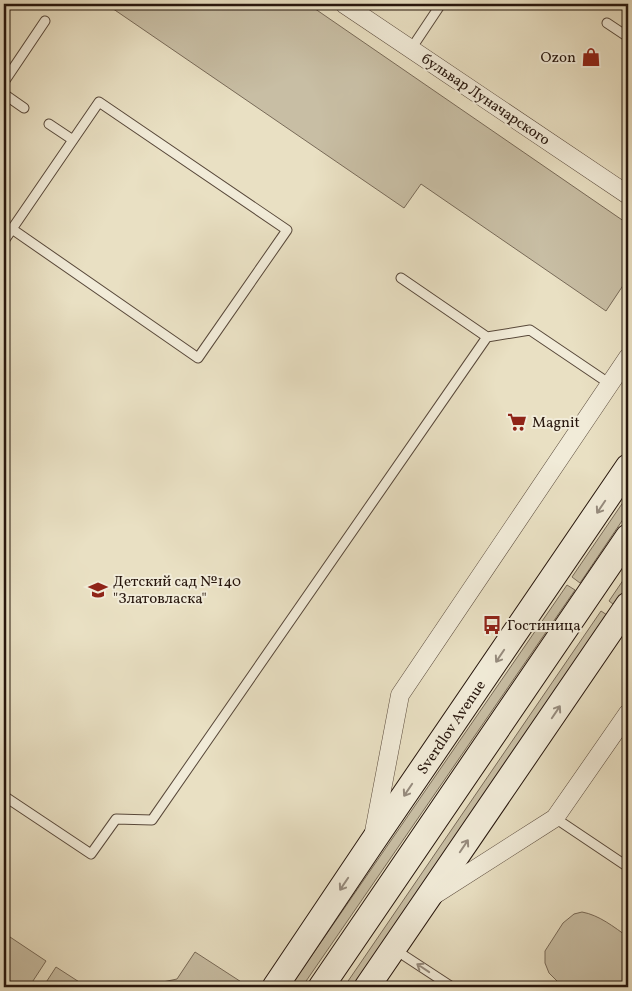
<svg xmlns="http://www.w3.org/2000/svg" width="632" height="991" font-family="Vollkorn,serif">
<rect width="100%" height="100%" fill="#e9e0c3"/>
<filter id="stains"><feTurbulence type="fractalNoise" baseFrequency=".004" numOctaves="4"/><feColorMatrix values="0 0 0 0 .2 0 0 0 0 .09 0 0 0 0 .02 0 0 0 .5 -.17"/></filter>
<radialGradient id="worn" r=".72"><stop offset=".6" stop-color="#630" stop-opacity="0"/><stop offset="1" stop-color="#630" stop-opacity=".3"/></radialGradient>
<!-- green -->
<path fill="#c8bea4" stroke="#786a58" d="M106 4H308L628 224V278L606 311 421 184 404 208Z
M628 495V512L580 583 572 577Z
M628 573V591L617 607 609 601Z
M567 585 575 590 302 987H290Z
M601 611 610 617 356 987H344Z
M582 912C599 915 614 927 628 937V987H566L558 982 549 973 545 963V951L563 923 574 914Z
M4 933 46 961 29 987H4Z
M195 952 249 987H139L177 979Z
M56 967 87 987H43Z"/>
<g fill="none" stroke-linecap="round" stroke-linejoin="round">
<!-- service casing -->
<g stroke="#58483a" stroke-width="11">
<path id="service" d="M607 23 628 37
M411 49 441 4
M4 82 45 21
M4 94 24 108
M49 124 73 140
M4 241 12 229 99 102 287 230 198 358 12 229
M401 278 487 337
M4 796 91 854 116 819 152 820 487 337 530 330 610 384
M555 818 628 867
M394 949 452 987"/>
</g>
<!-- minor casing -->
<g stroke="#58483a" stroke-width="19">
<path id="minor" d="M344 4 628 195
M373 837 400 695 628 357
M433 896 555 818 628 713"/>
</g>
<!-- secondary casing -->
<g stroke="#27160d" stroke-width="27">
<path id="secondary" d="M275 987 371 844 628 467
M321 987 628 537
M367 987 628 605"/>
</g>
<!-- service -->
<use href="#service" stroke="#f1ebd8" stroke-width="9"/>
<!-- minor -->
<use href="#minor" stroke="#f1ebd8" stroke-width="18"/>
<!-- secondary -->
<use href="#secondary" stroke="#f1ebd8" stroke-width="25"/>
</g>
<!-- one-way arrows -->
<defs><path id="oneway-shaft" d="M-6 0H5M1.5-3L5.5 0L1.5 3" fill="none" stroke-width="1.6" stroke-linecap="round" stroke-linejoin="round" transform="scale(1.25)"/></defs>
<g stroke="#968b7d">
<use href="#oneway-shaft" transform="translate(601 507) rotate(124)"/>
<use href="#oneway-shaft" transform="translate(500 656) rotate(124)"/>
<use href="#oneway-shaft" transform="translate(556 712) rotate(-56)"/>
<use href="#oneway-shaft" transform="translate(408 790) rotate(124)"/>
<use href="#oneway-shaft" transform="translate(464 846) rotate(-56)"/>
<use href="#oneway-shaft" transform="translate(344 884) rotate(124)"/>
<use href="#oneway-shaft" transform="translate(423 968) rotate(-146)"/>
</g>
<!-- icons -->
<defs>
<g id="shop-bare" transform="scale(1.5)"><path d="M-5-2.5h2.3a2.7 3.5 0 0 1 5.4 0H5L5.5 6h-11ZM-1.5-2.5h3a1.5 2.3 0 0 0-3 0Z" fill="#8f2418" stroke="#f1ebd8" stroke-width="2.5" paint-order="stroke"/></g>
<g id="supermarket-bare" transform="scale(1.5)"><path d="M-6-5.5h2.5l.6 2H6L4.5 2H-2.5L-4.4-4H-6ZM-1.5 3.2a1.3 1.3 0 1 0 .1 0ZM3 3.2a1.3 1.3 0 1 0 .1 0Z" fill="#8f2418" stroke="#f1ebd8" stroke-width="2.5" paint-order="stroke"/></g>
<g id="school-bare" transform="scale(1.5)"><path d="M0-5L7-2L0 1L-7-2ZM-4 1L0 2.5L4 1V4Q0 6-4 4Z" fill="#8f2418" stroke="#f1ebd8" stroke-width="2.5" paint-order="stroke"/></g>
<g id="bus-bare" transform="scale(1.5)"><path d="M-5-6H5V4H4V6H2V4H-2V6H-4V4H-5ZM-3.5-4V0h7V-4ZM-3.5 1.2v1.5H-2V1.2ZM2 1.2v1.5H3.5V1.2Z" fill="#8f2418" stroke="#f1ebd8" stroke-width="2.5" paint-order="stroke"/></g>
</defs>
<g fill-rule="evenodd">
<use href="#shop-bare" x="591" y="57"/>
<use href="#supermarket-bare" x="517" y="422"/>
<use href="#school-bare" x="98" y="590"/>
<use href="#bus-bare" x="492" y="625"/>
</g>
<g text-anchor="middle" stroke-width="4" stroke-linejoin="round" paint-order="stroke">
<!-- poi labels -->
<g font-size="15" fill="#27160d" stroke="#f1ebd8" text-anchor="start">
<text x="576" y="62" text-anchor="end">Ozon</text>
<text x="532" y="427">Magnit</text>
<text x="113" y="586">Детский сад №140<tspan x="113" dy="17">"Златовласка"</tspan></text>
<text x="507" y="630">Гостиница</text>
</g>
<!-- street labels -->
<g font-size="15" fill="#27160d" stroke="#f1ebd8">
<text transform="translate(486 99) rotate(34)" y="5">бульвар Луначарского</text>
<text transform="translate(451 727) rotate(-56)" y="5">Sverdlov Avenue</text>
</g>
</g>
<!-- margin -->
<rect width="632" height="991" fill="none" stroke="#e9e0c3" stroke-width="20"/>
<rect x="5" y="5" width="622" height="981" fill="none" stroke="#27160d" stroke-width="2.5"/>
<rect x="10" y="10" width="612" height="971" fill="none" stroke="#27160d"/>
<rect width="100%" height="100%" filter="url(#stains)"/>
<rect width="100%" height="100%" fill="url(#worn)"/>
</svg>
